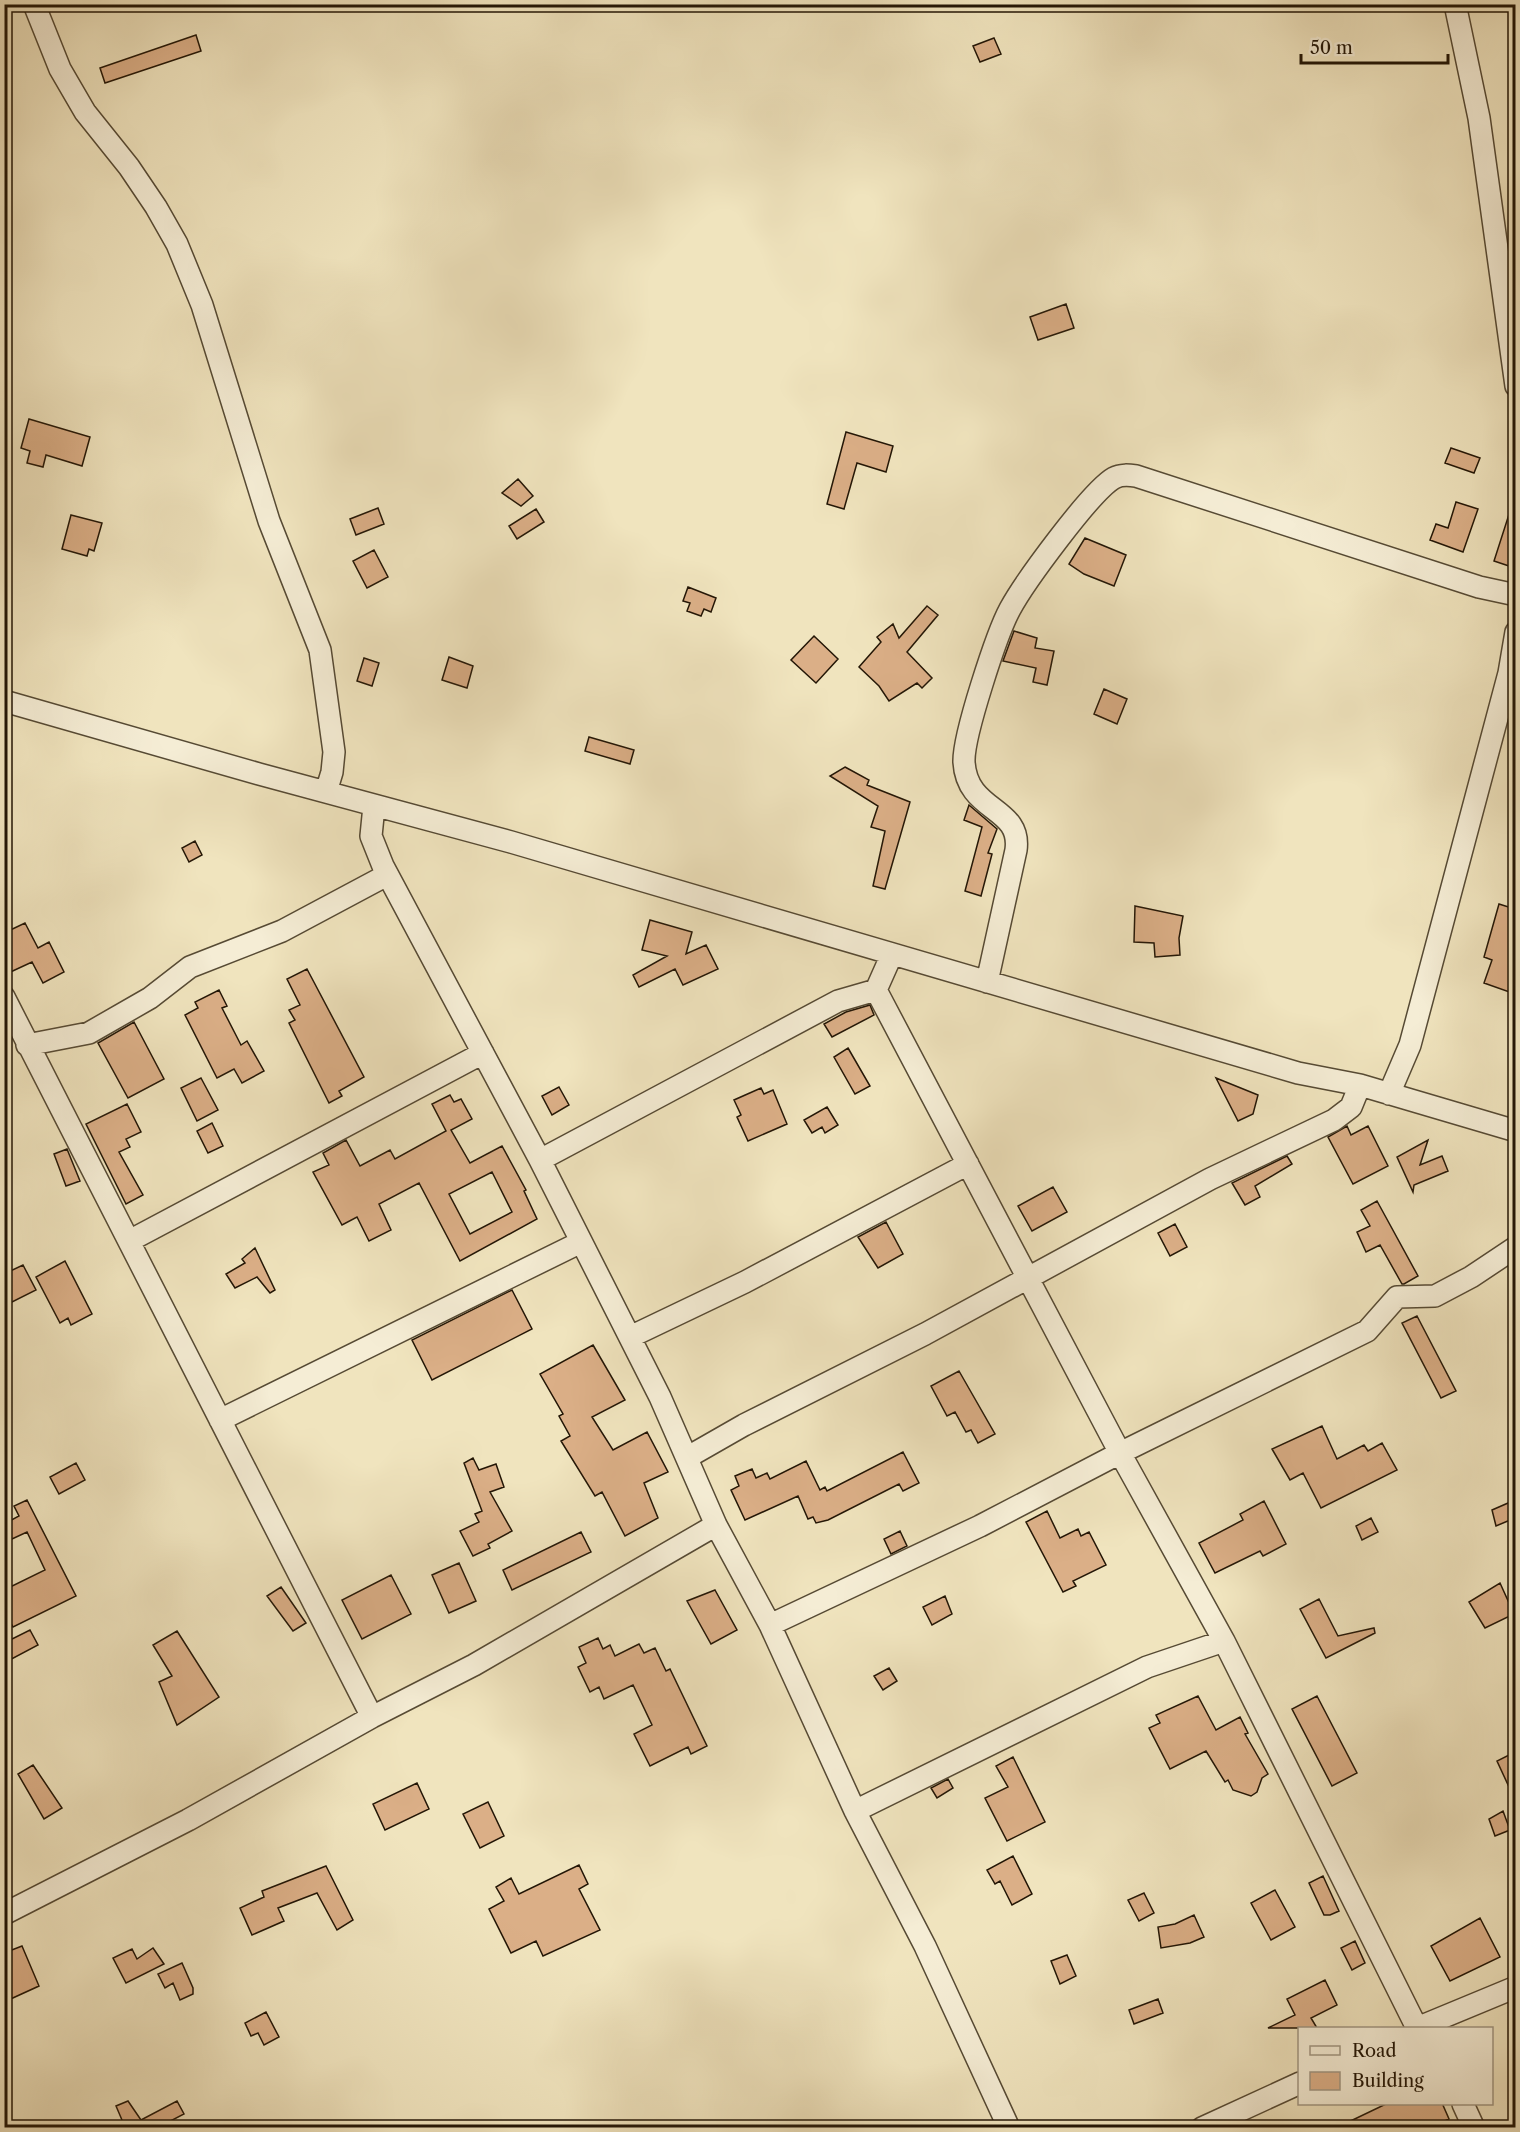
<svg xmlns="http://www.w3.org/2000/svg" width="1520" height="2132" font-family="'Libre Caslon Text',serif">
<rect width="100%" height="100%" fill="#f0e4be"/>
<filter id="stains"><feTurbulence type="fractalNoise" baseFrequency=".00333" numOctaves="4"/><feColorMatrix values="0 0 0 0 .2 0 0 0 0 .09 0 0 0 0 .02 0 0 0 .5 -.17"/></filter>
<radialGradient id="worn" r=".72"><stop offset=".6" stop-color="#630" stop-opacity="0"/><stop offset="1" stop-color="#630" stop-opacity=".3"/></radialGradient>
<!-- building -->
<path fill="#dbaf87" stroke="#231606" stroke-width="1.5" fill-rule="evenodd" d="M196 35 201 51 105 83 100 68Z
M994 38 1001 54 980 62 973 46Z
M1066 304 1074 328 1038 340 1030 317Z
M29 419 90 437 82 466 46 455 43 467 27 463 30 451 21 448Z
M846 432 893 446 886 472 857 463 844 509 827 504Z
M1451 448 1480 458 1474 473 1445 463Z
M518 479 533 496 521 506 502 493Z
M1456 502 1478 509 1463 552 1430 540 1436 524 1448 528Z
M1512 505 1515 506V546L1509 566 1494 561Z
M378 508 384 524 356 535 350 519Z
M536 509 544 522 517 539 509 526Z
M71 515 102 523 94 551 89 549 87 556 62 549Z
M1085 538 1126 555 1114 586 1084 574 1069 564Z
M374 550 388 577 367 588 353 561Z
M688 587 716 598 711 612 704 609 701 616 687 611 690 603 683 601Z
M927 606 938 615 907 652 932 678 922 688 917 683 889 701 879 686 859 667 881 642 877 637 893 624 899 638Z
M1014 631 1037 638 1035 648 1054 651 1047 685 1033 682 1036 668 1003 661Z
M814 636 838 659 816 683 791 660Z
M449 657 473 666 467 688 442 680Z
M364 658 379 663 372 686 357 681Z
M1104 689 1127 699 1117 724 1094 714Z
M589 737 634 750 630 764 585 751Z
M845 767 869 780 867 785 910 802 885 889 873 886 885 831 871 827 878 806 830 776Z
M969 805 997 829 988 853 992 854 981 896 965 891 982 827 964 820Z
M195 841 202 855 189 862 182 848Z
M1499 904 1515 909V994L1484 983 1492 960 1484 957Z
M1135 906 1183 916 1179 938 1180 955 1155 957 1154 943 1134 942Z
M650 920 692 932 686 954 706 945 718 969 683 985 675 969 639 987 633 975 667 956 642 950Z
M25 923 38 948 49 942 64 972 43 983 32 962 4 975V933Z
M307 969 364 1077 339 1091 342 1096 329 1103 289 1023 295 1020 289 1010 300 1005 287 979Z
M219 990 227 1006 222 1008 241 1045 247 1041 264 1071 242 1083 234 1069 217 1078 185 1015 198 1008 195 1002Z
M870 1005 874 1015 832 1037 824 1024 846 1012Z
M134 1022 164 1079 128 1098 98 1043Z
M848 1048 870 1086 855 1094 834 1057Z
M201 1078 218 1110 197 1121 181 1088Z
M1216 1078 1258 1095 1253 1114 1238 1121Z
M559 1087 569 1105 552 1115 542 1096Z
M761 1088 764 1094 773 1090 787 1124 748 1141 737 1117 741 1115 734 1100Z
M450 1095 454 1102 461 1099 472 1119 451 1130 470 1163 502 1146 526 1190 524 1191 537 1219 460 1261 419 1183 379 1204 391 1230 369 1241 357 1217 342 1225 313 1172 329 1165 323 1153 346 1140 360 1166 390 1150 395 1159 446 1131 432 1104ZM492 1172 512 1212 470 1234 449 1194Z
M127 1104 141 1132 126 1139 130 1147 119 1152 143 1195 126 1204 86 1124Z
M827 1107 838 1125 825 1133 822 1127 812 1133 804 1120Z
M212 1123 223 1146 208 1153 197 1131Z
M1347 1126 1351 1135 1368 1126 1388 1166 1353 1184 1328 1137Z
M1428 1140 1420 1165 1442 1156 1448 1171 1414 1185 1413 1192 1397 1157Z
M67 1149 80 1181 66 1186 54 1154Z
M1287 1156 1292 1164 1255 1186 1260 1197 1245 1205 1232 1183Z
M1053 1187 1067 1212 1032 1231 1018 1206Z
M1377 1201 1418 1276 1404 1284H1402L1380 1245 1366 1252 1357 1232 1370 1226 1361 1210Z
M886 1222 903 1254 878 1268 858 1237Z
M1175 1224 1187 1247 1170 1256 1158 1233Z
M255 1248 275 1290 270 1293 257 1277 235 1288 226 1274 245 1263 242 1259Z
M65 1261 92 1314 71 1325 68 1318 60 1323 36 1277Z
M23 1265 36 1290 4 1306V1274Z
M512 1290 532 1329 432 1380 412 1340Z
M1417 1316 1456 1391 1441 1398 1402 1323Z
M593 1345 625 1400 592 1417 613 1450 647 1432 668 1472 644 1483 658 1518 625 1536 602 1492 595 1496 561 1441 570 1436 559 1416 563 1414 540 1374Z
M959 1371 995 1434 978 1443 971 1430 966 1432 955 1412 947 1416 931 1386Z
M1322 1426 1337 1459 1364 1445 1368 1451 1382 1443 1397 1470 1321 1508 1303 1473 1290 1480 1272 1449Z
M903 1452 919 1483 903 1491 899 1484 828 1520 816 1523 813 1517 808 1519 798 1496 745 1520 731 1490 739 1486 735 1476 752 1469 756 1478 767 1473 770 1479 806 1461 820 1490 825 1487 827 1491Z
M473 1458 479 1470 496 1464 504 1487 490 1492 512 1531 488 1544 490 1548 473 1556 460 1531 479 1522 475 1514 482 1511 464 1463Z
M76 1463 85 1480 59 1494 50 1477Z
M27 1500 76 1596 13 1627 4 1610V1590L45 1570 27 1532 12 1539 4 1524 19 1516 14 1506Z
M1515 1500V1518L1496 1526 1492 1510Z
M1264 1501 1286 1544 1263 1556 1260 1551 1215 1573 1199 1543 1243 1520 1240 1514Z
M1047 1511 1060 1538 1078 1529 1081 1536 1089 1532 1106 1565 1073 1581 1076 1586 1063 1592 1026 1522Z
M1371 1518 1378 1532 1362 1540 1356 1526Z
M900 1531 907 1546 891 1554 884 1539Z
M581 1532 591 1552 512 1590 503 1570Z
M459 1563 476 1601 449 1613 432 1575Z
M391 1575 411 1614 362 1639 342 1600Z
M1500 1583 1514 1614 1485 1628 1469 1602Z
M281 1587 306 1623 293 1631 267 1596Z
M715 1590 737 1630 711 1644 687 1601Z
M945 1596 952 1614 932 1625 923 1607Z
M1319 1599 1338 1636 1374 1628 1375 1633 1326 1658 1300 1609Z
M30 1630 38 1645 4 1663V1643Z
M177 1631 219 1697 177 1725 159 1682 172 1676 153 1645Z
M598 1638 603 1649 610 1645 615 1656 639 1644 644 1653 655 1648 666 1671 670 1669 707 1746 691 1754 688 1747 650 1766 634 1734 652 1725 633 1685 604 1699 599 1687 590 1692 578 1667 586 1663 579 1647Z
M889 1668 897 1681 883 1690 874 1676Z
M1198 1696 1216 1730 1240 1717 1248 1733 1245 1734 1268 1774 1262 1778 1257 1792 1251 1796 1233 1790 1228 1780 1225 1782 1206 1751 1170 1769 1149 1728 1160 1723 1156 1715Z
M1317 1696 1357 1773 1332 1786 1292 1709Z
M1515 1752V1800L1497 1761Z
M1013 1757 1045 1822 1007 1841 985 1798 1008 1787 996 1766Z
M33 1765 62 1808 44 1819 18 1774Z
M948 1779 953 1788 937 1798 931 1788Z
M417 1783 429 1809 385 1830 373 1804Z
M488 1802 504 1836 480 1848 463 1814Z
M1503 1811 1510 1830 1495 1836 1489 1819Z
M1013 1856 1032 1894 1012 1905 1000 1881 995 1884 987 1870Z
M579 1865 588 1884 579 1889 600 1930 543 1956 536 1941 511 1953 489 1909 504 1901 496 1887 511 1878 519 1894Z
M326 1866 353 1920 337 1930 317 1893 278 1908 284 1921 252 1935 240 1908 264 1897 262 1891Z
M1323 1876 1339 1911 1330 1915H1324L1309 1883Z
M1275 1890 1295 1927 1271 1940 1251 1903Z
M1144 1893 1154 1913 1139 1921 1128 1900Z
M1194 1915 1204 1937 1190 1943 1161 1948 1158 1927 1175 1924Z
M1480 1918 1500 1957 1450 1981 1431 1946Z
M1355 1941 1365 1963 1352 1970 1341 1948Z
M22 1946 39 1986 4 2002V1953Z
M153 1948 164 1964 126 1983 113 1958 132 1949 137 1959Z
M1067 1955 1076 1976 1060 1984 1051 1961Z
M182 1963 193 1988V1994L180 2000 173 1983 165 1988 158 1974Z
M1325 1980 1337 2005 1311 2018 1317 2028H1268L1295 2015 1287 1999Z
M1158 1999 1163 2013 1134 2024 1129 2010Z
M266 2012 279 2037 264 2045 258 2033 251 2036 245 2023Z
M128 2101 141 2120 177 2101 184 2114 159 2127H125L116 2106Z
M1388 2103H1442L1449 2119 1432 2127H1338Z"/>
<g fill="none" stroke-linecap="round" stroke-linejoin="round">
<!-- minor casing -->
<g stroke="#564a34" stroke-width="24">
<path id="minor" d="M34 4 60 69 85 112 129 167 156 207 177 244 202 305 269 521 320 650 334 752 332 772 326 792
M1455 4 1479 118 1516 386
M1516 632 1509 673H1516
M4 701 259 774 511 842 1298 1073 1360 1085 1516 1131
M374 806 371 836 383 866 540 1160 660 1397 716 1525 770 1625 855 1811 925 1946 1009 2128
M987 982 1016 850C1022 806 967 813 964 762 963 736 997 633 1010 609 1024 583 1091 491 1114 478 1121 474 1129 475 1136 476L1479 587 1516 595
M876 990 1120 1453 1224 1641 1417 2028
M4 997 372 1717
M27 1045 89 1033 150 998 190 967 282 931 387 875
M1389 1094 1410 1045 1509 673
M540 1160 838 1001 876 990 892 954
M131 1240 483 1053
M630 1337 745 1282 968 1164
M220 1420 581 1242
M688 1457 744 1425 925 1334 1210 1179 1334 1120 1351 1107 1360 1085
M770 1625 980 1526 1120 1453 1367 1331 1397 1297 1435 1296 1471 1277 1516 1247
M855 1811 1147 1667 1224 1641
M4 1914 188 1820 372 1717 474 1665 716 1525
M1417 2028 1516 1987
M1463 2104 1474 2128
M1202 2128 1300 2083"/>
</g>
<!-- minor -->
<use href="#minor" stroke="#f5edd5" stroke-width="21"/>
</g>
<!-- margin -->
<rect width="1520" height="2132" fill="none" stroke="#f0e4be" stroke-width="24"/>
<rect x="6" y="6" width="1508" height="2120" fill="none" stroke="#231606" stroke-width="3"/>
<rect x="12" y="12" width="1496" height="2108" fill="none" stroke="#231606" stroke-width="1.5"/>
<!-- legend -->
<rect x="1298" y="2027" width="195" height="78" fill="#f5edd5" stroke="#a19782" stroke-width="1.5"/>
<rect x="1310" y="2046" width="30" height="9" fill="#f5edd5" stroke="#a19782" stroke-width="1.5"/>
<text x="1352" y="2057" font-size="18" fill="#231606">Road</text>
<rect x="1310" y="2072" width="30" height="18" fill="#dbaf87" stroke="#a19782" stroke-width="1.5"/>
<text x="1352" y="2087" font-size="18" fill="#231606">Building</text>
<!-- scale -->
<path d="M1301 54v9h147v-9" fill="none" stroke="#231606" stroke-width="3"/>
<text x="1310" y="54" font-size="18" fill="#231606" stroke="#f5edd5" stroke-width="4.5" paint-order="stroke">50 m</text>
<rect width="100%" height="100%" filter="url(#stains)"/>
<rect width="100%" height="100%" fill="url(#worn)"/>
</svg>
